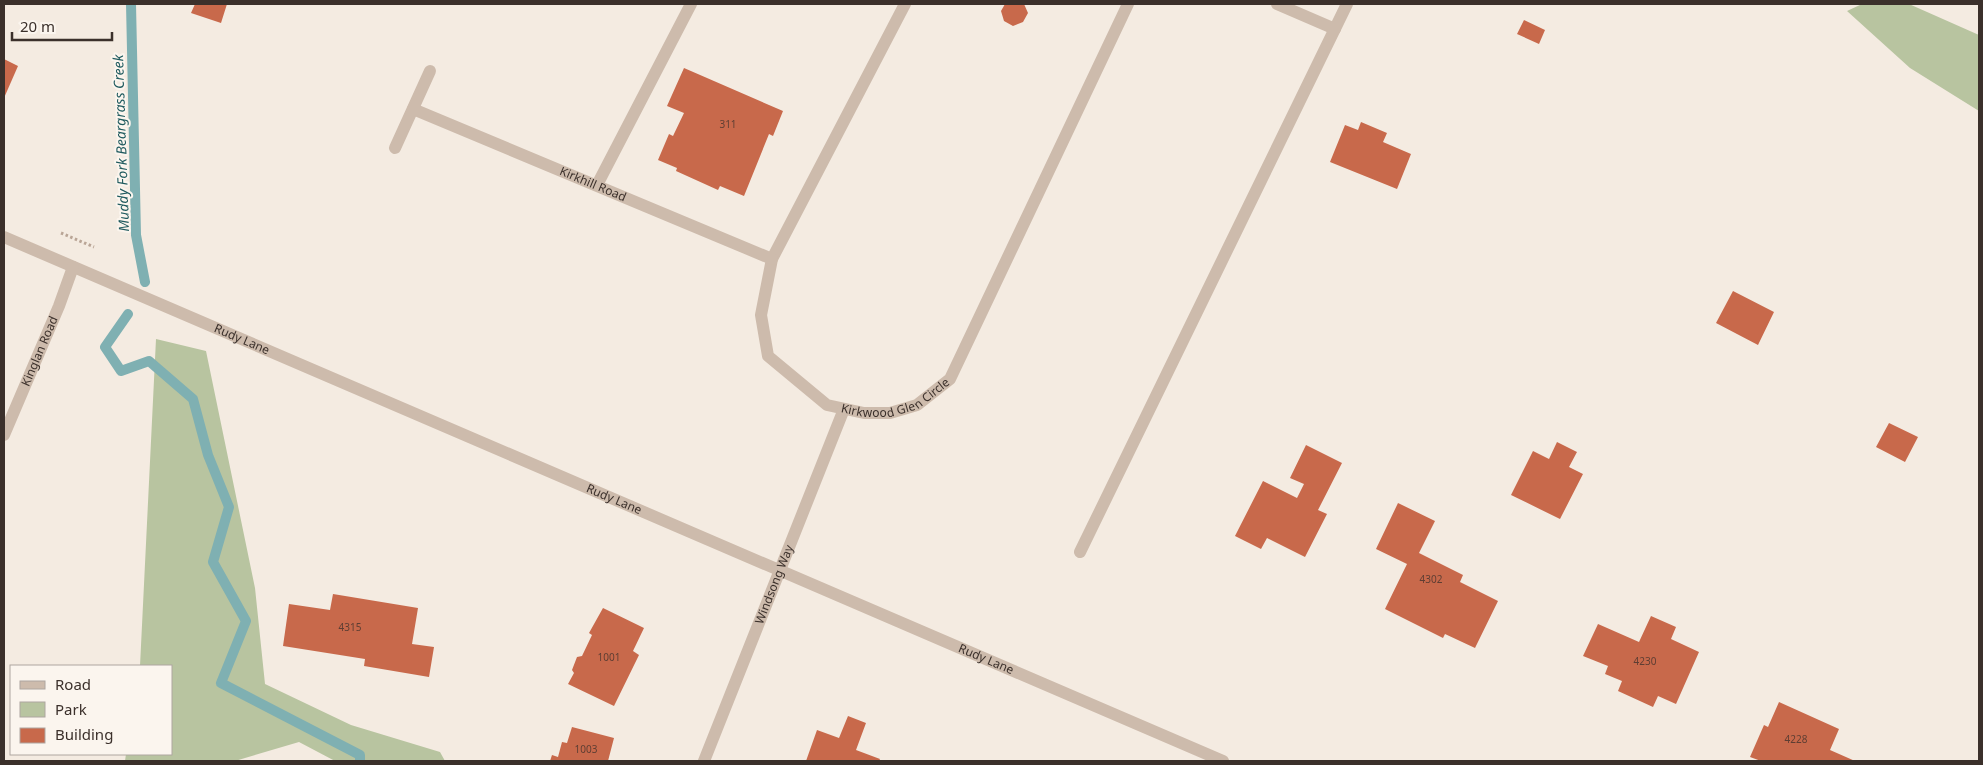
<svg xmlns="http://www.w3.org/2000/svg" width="1983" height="765" font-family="'Noto Sans',sans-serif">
<rect width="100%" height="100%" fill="#f4ebe1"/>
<!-- green -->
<path fill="#b8c4a0" d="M1862 4H1909L1979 35V111L1910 68 1847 11Z
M156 339 206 351 255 588 265 684 351 725 440 752 445 761H335L299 742 235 761H125L126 754H171V666H140Z"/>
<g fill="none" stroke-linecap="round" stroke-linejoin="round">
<!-- stream -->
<path stroke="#7fb0b2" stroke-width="10" d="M131 4 136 235 145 282
M128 314 105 347 121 371 149 361 193 399 208 455 229 507 213 562 246 621 221 683 360 755V761"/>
</g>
<!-- building -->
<path fill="#c8694b" d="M195 4H227L221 23 191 13Z
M1005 4H1024L1028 13 1023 22 1013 26 1004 21 1001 11Z
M1524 20 1545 30 1539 44 1517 34Z
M4 59 18 66 4 98Z
M684 68 783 111 773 136 769 134 744 196 720 186 718 190 676 171 677 168 658 160 669 134 673 136 684 113 667 106Z
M1361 122 1387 133 1383 142 1411 154 1397 189 1330 162 1345 125 1358 130Z
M1733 291 1774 312 1758 345 1716 323Z
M1889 423 1918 437 1905 462 1876 447Z
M1557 442 1577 452 1569 467 1583 474 1560 519 1511 495 1533 451 1549 459Z
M1306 445 1342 463 1318 510 1327 514 1305 557 1267 538 1261 549 1235 536 1263 481 1297 498 1304 484 1290 478Z
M1398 503 1435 521 1419 553 1463 575 1460 582 1498 601 1475 648 1445 634 1443 638 1385 609 1407 564 1376 549Z
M333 594 418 608 412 644 434 647 429 677 364 666 365 659 283 646 289 604 330 610Z
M603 608 644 628 633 651 639 655 614 706 568 684 574 673 572 670 577 657 582 656 592 635 589 633Z
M1651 616 1676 627 1671 639 1699 652 1676 704 1658 696 1653 707 1618 691 1622 681 1605 674 1608 666 1583 656 1598 624 1639 642Z
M1779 702 1839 729 1830 750 1855 761H1761L1750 757 1764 725 1768 727Z
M848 716 866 723 856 750 880 759 879 761H806L817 730 839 738Z
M572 727 614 738 608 761H550L552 755 558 757 562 742 567 743Z"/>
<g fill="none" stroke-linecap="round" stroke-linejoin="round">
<!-- path -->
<path stroke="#b9a596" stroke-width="3" stroke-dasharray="2.5 2.5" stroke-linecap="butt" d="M61 233 94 247"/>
<!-- minor -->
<g stroke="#cdbbac" stroke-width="12">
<path id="s1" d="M905 4 772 259 761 315 768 356 827 405 864 413H890L917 405 950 379 1128 4"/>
<path d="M1277 4 1335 29"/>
<path id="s2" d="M413 109 772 259"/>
<path d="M395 148 430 71"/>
<path d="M597 185 691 4"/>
<path id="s3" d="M4 237 1223 761"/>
<path id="s4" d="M4 435 59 306 73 267"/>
<path d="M1080 552 1347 4"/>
<path id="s5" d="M704 761 844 409"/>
</g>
</g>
<g text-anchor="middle" stroke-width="4" stroke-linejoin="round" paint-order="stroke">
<!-- number labels -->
<g font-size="10" fill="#5e3e33">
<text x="728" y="128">311</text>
<text x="1431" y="583">4302</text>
<text x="350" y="631">4315</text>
<text x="609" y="661">1001</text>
<text x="1645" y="665">4230</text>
<text x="1796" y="743">4228</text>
<text x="586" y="753">1003</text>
</g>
<!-- street labels -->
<g font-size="12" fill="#3b302b" stroke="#fbf5ee">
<text dy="4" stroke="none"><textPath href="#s2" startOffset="195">Kirkhill Road</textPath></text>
<text dy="4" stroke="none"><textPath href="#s3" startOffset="259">Rudy Lane</textPath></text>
<text dy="4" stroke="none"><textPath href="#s4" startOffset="91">Kinglan Road</textPath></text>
<text dy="4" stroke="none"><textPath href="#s1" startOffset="536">Kirkwood Glen Circle</textPath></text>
<text dy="4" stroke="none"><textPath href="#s3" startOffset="664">Rudy Lane</textPath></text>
<text dy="4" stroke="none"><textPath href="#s5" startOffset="190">Windsong Way</textPath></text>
<text dy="4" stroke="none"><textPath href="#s3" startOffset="1069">Rudy Lane</textPath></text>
</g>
<!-- water labels -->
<g font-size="14" font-style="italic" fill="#1f5a5e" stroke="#fbf5ee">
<text transform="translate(121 143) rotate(-92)" y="5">Muddy Fork Beargrass Creek</text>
</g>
</g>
<!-- border -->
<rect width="1983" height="765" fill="none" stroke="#3b302b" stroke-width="10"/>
<!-- legend -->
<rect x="10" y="665" width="162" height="90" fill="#fbf5ee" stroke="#aea6a0"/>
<rect x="20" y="681" width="25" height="8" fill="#cdbbac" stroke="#aea6a0"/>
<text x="55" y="690" font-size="15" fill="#3b302b">Road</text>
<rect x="20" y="702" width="25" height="15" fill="#b8c4a0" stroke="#aea6a0"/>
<text x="55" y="715" font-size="15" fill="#3b302b">Park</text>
<rect x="20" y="728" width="25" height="15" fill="#c8694b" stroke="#aea6a0"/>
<text x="55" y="740" font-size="15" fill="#3b302b">Building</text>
<!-- scale -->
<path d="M12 32v8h100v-8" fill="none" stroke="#3b302b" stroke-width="2.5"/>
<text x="20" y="32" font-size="15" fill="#3b302b" stroke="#fbf5ee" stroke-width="4" paint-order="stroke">20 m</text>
</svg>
